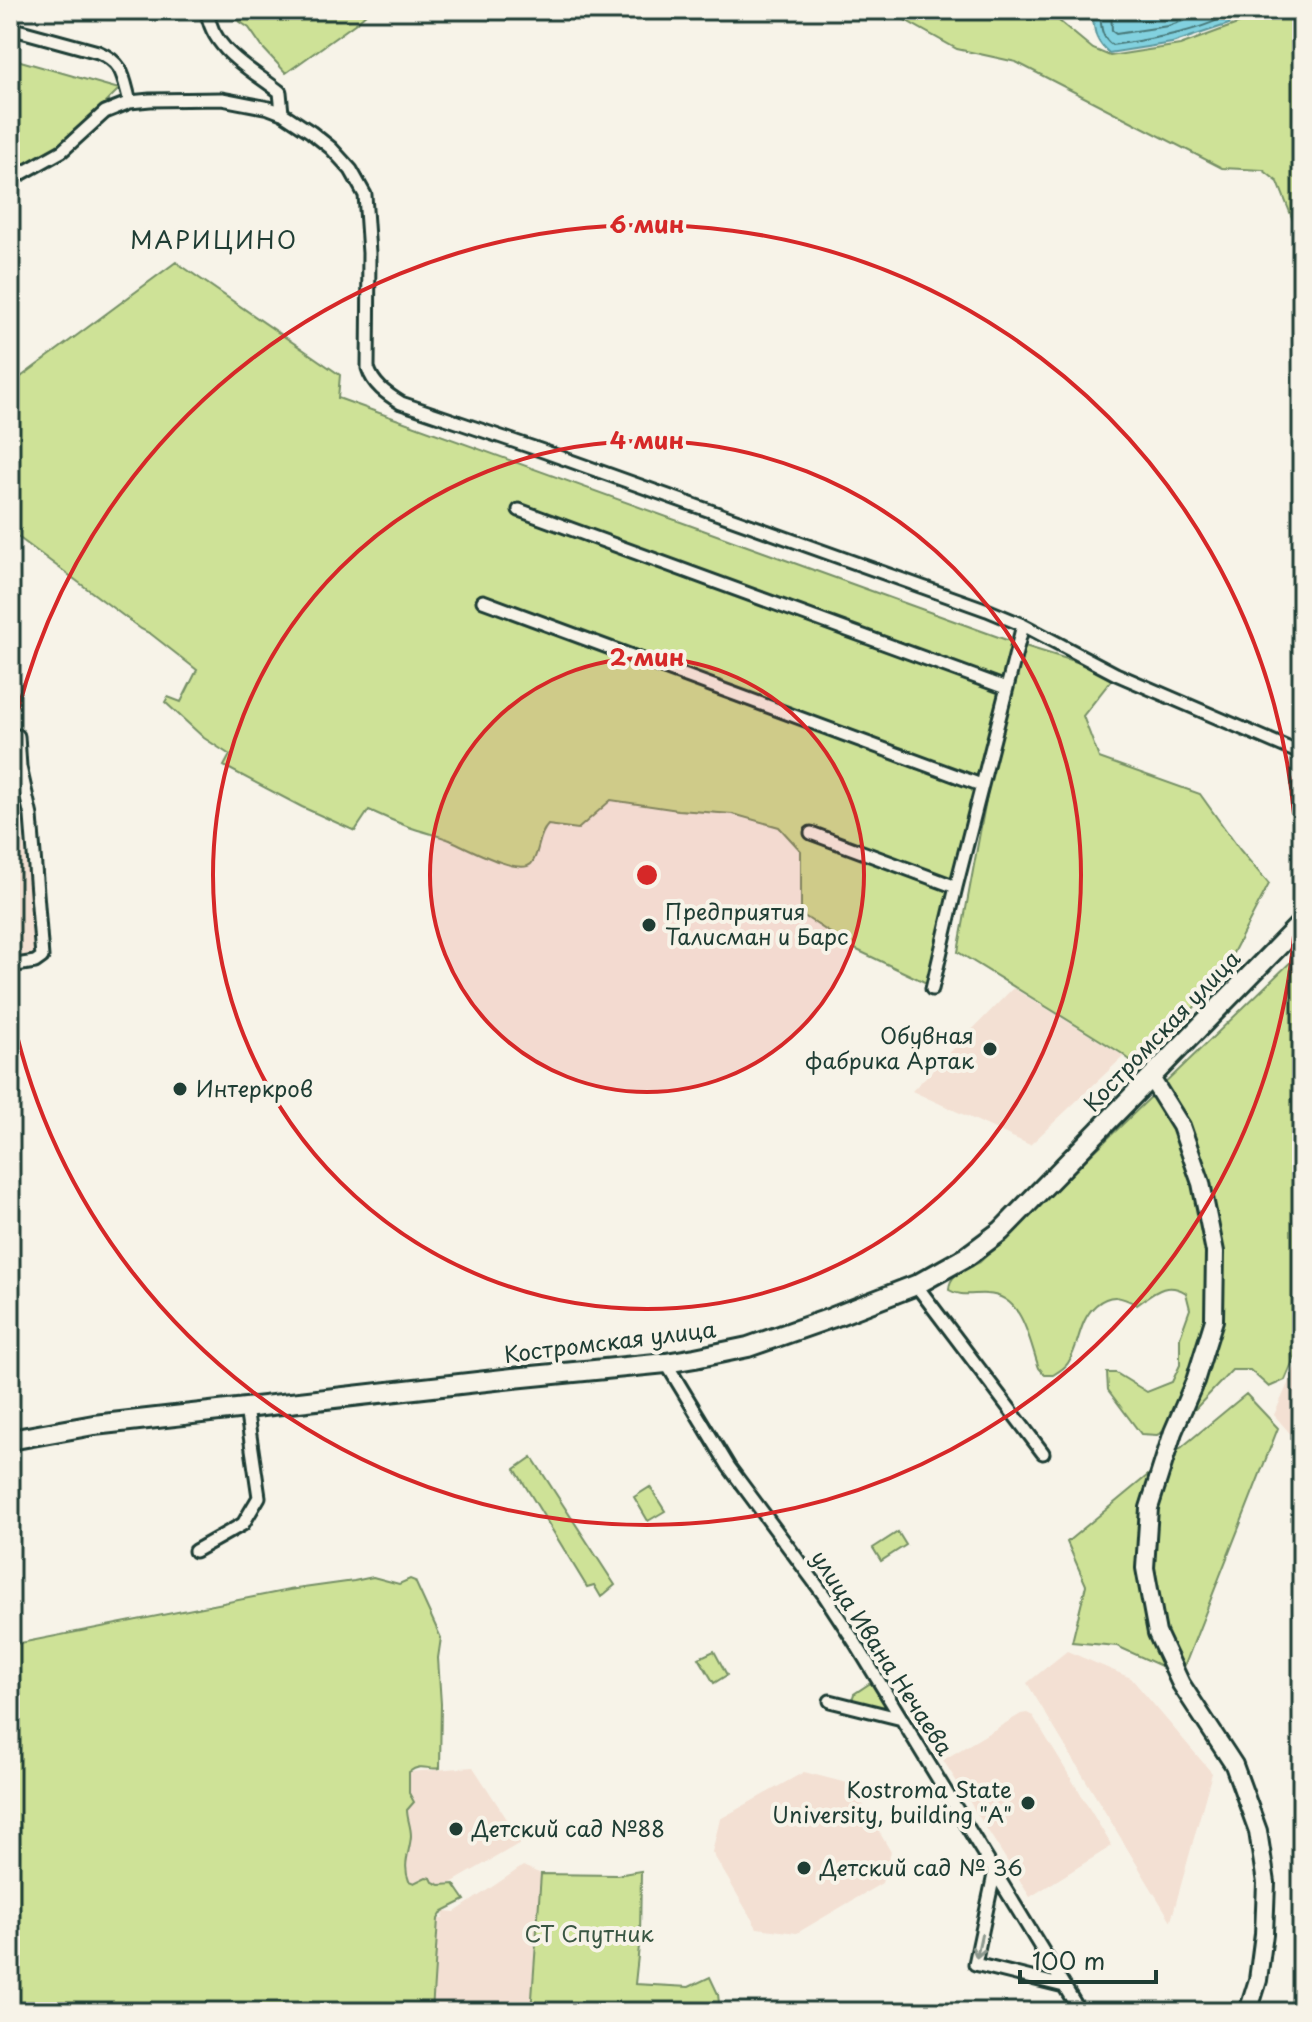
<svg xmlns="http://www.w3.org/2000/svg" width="1312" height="2022" font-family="'Playpen Sans',sans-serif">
<rect width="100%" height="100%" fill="#f7f3e8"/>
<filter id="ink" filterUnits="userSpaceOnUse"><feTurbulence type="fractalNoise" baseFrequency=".0125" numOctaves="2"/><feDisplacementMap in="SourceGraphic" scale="16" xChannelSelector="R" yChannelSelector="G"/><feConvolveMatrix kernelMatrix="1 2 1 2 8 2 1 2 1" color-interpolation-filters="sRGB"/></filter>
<g filter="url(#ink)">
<!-- built -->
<path fill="#f3e0d3" d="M17 776 36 956 10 962V777Z
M1013 988 1124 1056 1030 1145 912 1091Z
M1302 1352V1447L1274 1415Z
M1067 1651 1131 1678 1212 1773 1171 1921 1027 1683Z
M1027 1713 1033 1716 1112 1846 1030 1897 943 1760 1021 1714Z
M473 1767 522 1842 451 1883 408 1891 396 1773Z
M804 1772 851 1784 891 1852 882 1883 797 1933 757 1928 712 1852 720 1819Z
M523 1866 541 1874 531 2012H432L438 1919H443L444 1911 455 1912Z"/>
<!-- green -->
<path fill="#cee297" stroke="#769066" stroke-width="2" d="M223 10H370L356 23 286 73 263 48 249 28Z
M887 10H1029L1053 16 1093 49 1110 56 1180 45 1240 23 1257 10H1302V243L1278 182 1263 170 1222 168 1016 62 957 49Z
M10 58 119 89 65 143 10 175Z
M176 262 340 375 338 398 1015 643 1116 674 1083 716 1099 758 1200 794 1240 850 1269 884 1221 976 1145 1065 1139 1067 1121 1053 958 952 1011 664 933 986 855 949 801 914V851L779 827 733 814 678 810 611 800 578 829 548 825C537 836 540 854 531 864 519 876 464 846 450 840 437 835 423 832 409 827 396 822 382 816 369 810L355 831 302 807 224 766 230 755 204 738 165 702 168 697 181 702 197 670 151 634 141 629 10 531V385Z
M1302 951V1340L1285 1380 1269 1387 1250 1370H1232L1182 1423 1157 1435 1141 1434 1108 1390 1107 1373H1116L1147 1392 1172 1382 1180 1365V1337L1190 1309 1186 1293C1166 1280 1153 1294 1137 1305 1121 1296 1111 1293 1096 1305 1078 1321 1080 1345 1068 1363 1065 1368 1058 1372 1053 1375H1045L1039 1368C1029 1340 1023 1295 987 1294 974 1293 960 1297 949 1290 949 1273 966 1269 980 1262Z
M1246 1394 1278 1428 1181 1675 1117 1646 1072 1642 1086 1585 1067 1542Z
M532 1457 615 1585 601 1597 594 1585 587 1587 515 1469Z
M650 1487 665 1511 648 1521 634 1497Z
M898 1532 906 1545 881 1561 873 1548Z
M373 1577 399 1584 410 1579 415 1581 441 1638 438 1658 441 1704 440 1768C428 1771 422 1762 409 1772V1793L414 1802 407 1810C407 1819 411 1826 411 1836 410 1852 402 1864 409 1881L414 1883 426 1877 431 1878 433 1882 440 1885 454 1884 465 1900 443 1911 438 1919 432 2012H10V1645L289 1590 354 1581Z
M714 1651 727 1675 714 1683 699 1658Z
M874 1683 888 1704 886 1708 854 1702 852 1700 854 1694 869 1684Z
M641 1871 640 1937 635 1984 689 1987 710 1977 718 1994 720 2012H531L541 1874 617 1875Z"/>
<!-- water -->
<path fill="#82d1df" stroke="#5a969b" stroke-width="2" d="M1095 10H1251L1229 24 1172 43 1109 53C1094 40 1095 32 1092 13Z"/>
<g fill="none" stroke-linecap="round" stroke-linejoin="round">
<!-- shore -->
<path stroke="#477878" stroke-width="2" d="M1100 10C1101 23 1100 37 1112 45 1153 39 1202 32 1237 10
M1111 10 1112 31 1116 34 1168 26 1215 10"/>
<!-- minor casing -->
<g stroke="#1f3d34" stroke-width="17">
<path id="minor" d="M207 10C211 50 251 69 280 92L282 113
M10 28 98 52C124 63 123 77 130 102
M10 180 62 151 105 112 130 102 150 100 222 99 269 108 282 113 311 132 331 148 351 170 365 195 369 253 368 368C373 385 387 394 401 403L540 450 987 610 1023 625 1116 674 1302 754
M519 510 1006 688
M483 601 981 785
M811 833 956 887
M10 966 35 962 42 957 31 816 20 767 18 736
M932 989 956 887 1023 625
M916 1285 1043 1453
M666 1363 729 1467 824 1595 856 1644 1080 2012
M195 1551 243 1524 259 1497 246 1408
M830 1701 902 1719
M995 1870 975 1964 1064 1986"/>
</g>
<!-- secondary casing -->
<g stroke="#1f3d34" stroke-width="22">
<path id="secondary" d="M1151 1078 1181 1126 1201 1183 1215 1252 1214 1320 1195 1381 1173 1432 1149 1508 1145 1568 1157 1633 1181 1684 1234 1765 1258 1831 1266 1883 1264 1934 1258 1980 1248 2012"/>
</g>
<!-- primary casing -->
<g stroke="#1f3d34" stroke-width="24">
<path id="primary" d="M10 1440 94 1425 513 1378 666 1363 695 1358 748 1347 831 1318 916 1285 966 1257 1001 1231 1302 922"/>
</g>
<!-- minor -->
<use href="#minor" stroke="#f7f3e8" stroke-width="11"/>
<!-- secondary -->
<use href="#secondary" stroke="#f7f3e8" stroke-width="16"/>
<!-- primary -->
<use href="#primary" stroke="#f7f3e8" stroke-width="18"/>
</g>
<!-- one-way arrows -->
<defs><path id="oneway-shaft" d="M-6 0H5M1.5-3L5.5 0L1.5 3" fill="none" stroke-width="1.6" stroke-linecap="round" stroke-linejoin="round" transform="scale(2)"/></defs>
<use stroke="#8b988e" href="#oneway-shaft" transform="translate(979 1946) rotate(102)"/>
</g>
<!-- distance rings -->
<circle cx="647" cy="875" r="217" fill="#d62828" fill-opacity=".12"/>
<g fill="none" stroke="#d62828" stroke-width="4">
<circle cx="647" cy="875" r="217"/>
<circle cx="647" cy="875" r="434"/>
<path d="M10 745A650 650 0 1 1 10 1005"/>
</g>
<!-- markers -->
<g fill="#1f3d34" stroke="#f7f3e8" stroke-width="3">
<circle cx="649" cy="925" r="8"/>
<circle cx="990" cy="1049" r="8"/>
<circle cx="180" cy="1089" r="8"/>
<circle cx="1028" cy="1803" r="8"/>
<circle cx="456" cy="1829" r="8"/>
<circle cx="804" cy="1868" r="8"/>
</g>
<g text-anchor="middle" stroke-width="8" stroke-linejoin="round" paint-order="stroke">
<!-- poi labels -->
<g font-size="22" fill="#1f3d34" stroke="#f7f3e8" text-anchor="start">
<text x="665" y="920">Предприятия<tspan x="665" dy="25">Талисман и Барс</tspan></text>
<text x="974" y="1044" text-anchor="end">Обувная<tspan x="974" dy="25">фабрика Артак</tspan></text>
<text x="196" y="1097">Интеркров</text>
<text x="1012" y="1798" text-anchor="end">Kostroma State<tspan x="1012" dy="25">University, building "A"</tspan></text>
<text x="472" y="1837">Детский сад №88</text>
<text x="820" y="1876">Детский сад № 36</text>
</g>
<!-- street labels -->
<g font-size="22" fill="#1f3d34" stroke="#f7f3e8">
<text transform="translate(1162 1031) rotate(-46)" y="8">Костромская улица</text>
<text transform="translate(610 1342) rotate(-7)" y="8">Костромская улица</text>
<text transform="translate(882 1653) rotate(57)" y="8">улица Ивана Нечаева</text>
</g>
<!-- park labels -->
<g font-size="22" fill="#395643" stroke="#f7f3e8">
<text x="589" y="1942">СТ Спутник</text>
</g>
<!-- neighbourhood labels -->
<g font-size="24" letter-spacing="2" fill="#1f3d34" stroke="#f7f3e8">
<text x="214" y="249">МАРИЦИНО</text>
</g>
</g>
<circle cx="647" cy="875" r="12" fill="#d62828" stroke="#f7f3e8" stroke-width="4"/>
<g font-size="24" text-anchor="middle" font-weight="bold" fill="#d62828" stroke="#f7f3e8" stroke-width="8" stroke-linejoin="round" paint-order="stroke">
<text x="647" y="233">6 мин</text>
<text x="647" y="449">4 мин</text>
<text x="647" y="666">2 мин</text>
</g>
<!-- margin -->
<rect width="1312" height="2022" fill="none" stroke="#f7f3e8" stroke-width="40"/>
<rect x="20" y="20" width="1272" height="1982" fill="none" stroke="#1f3d34" stroke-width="3" filter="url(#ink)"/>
<!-- scale -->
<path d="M1020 1970v12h136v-12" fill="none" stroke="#1f3d34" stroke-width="4"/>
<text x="1032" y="1970" font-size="24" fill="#1f3d34" stroke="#f7f3e8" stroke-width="6" paint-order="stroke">100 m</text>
</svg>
